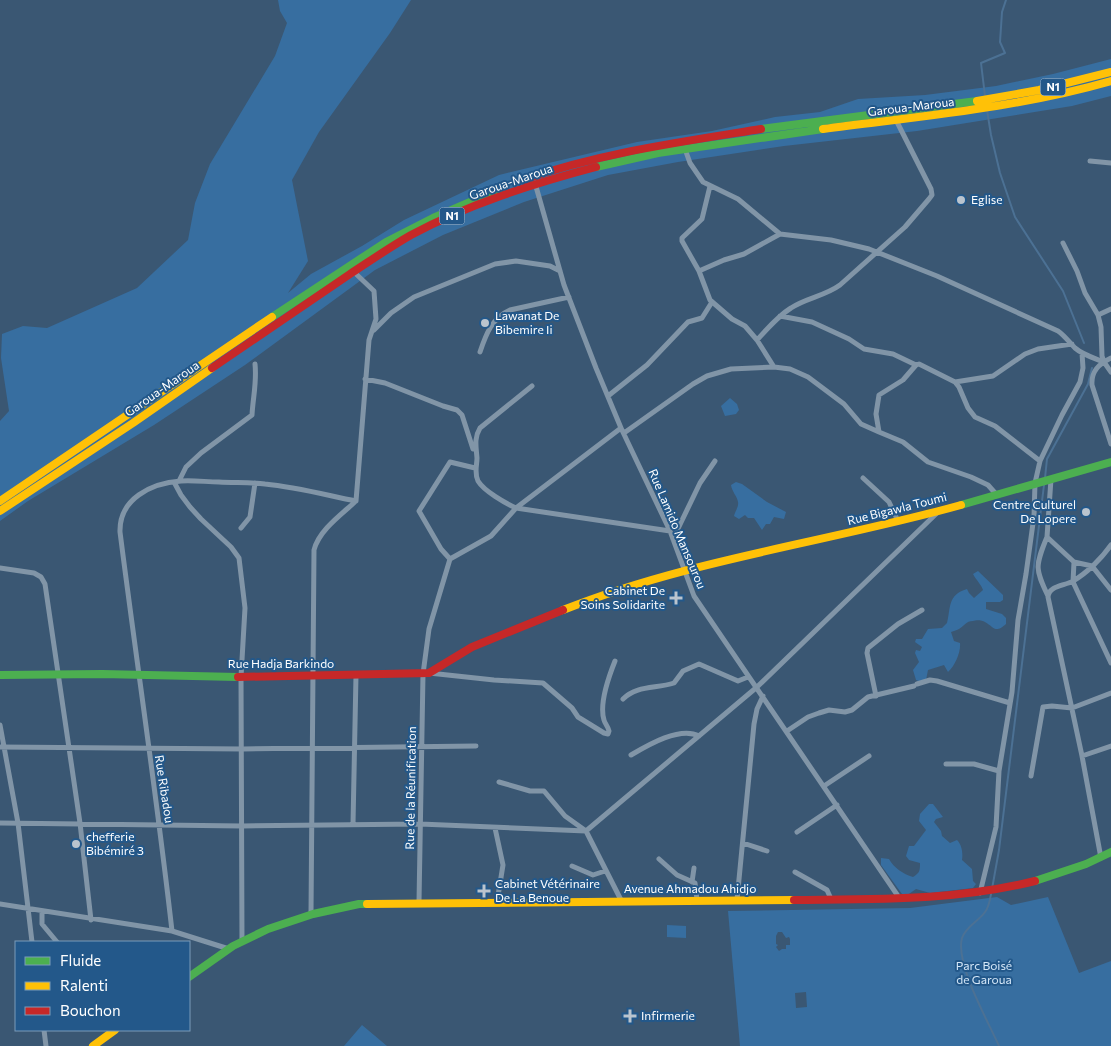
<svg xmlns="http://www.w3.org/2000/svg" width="1111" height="1046" font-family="Commissioner,sans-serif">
<rect width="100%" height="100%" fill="#3a5773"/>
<!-- green -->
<path fill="#376ea0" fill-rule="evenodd" d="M278 0H411L390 33 319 132 292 180 308 261 288 293 311 274 362 246 404 220 499 175 637 142 712 131 775 117 820 112 858 99 925 95 996 86 1053 74 1111 59V96L1072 106 917 131 784 146 678 162 608 175 524 202 443 235 375 270 245 365 154 425 28 501 0 521V421L9 411 1 358 2 334 23 326 47 328 137 288 188 240 195 203 210 164 275 56 287 23 280 11Z
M730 398 737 404 739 410 736 414 725 416 721 406Z
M736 482 742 484 767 502 786 512 784 519 774 517 770 524H766L762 530 754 518H748L745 515 739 519 734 516C735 511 739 507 738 502 737 496 732 492 731 485Z
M978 571 1003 595V600L1000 602H986V609L1002 614 1006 618V624C995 634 994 627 985 622 982 620 976 620 973 621 966 621 964 626 959 629 957 630 954 631 951 632L954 641 960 643C961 652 955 666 948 672L944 665 928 670 926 680 921 682 916 680 913 670 919 662 915 653 916 650 920 651 922 647 915 642 916 639H922L928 629 942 628 947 623C951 608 947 595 967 589L969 593 974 598 983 590C981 584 976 580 973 574Z
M929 804H933L943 817 936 819 934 822 941 831 942 836 950 843 957 840C962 845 963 853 962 860L972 869 973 881 976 884 973 888 930 893 916 889 906 896 902 894 881 865V858L889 859C894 868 903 874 913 877 920 873 920 870 920 863L909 860 906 856 909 846H914L926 830 919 821 920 814Z
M997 897 1011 905 1048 897 1079 973 1111 961V1046H740L728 911 910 908ZM778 932H782L786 938 789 937 790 939V945H786V949H782L779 951 776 947 778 945 776 944V936ZM806 992 807 1007 796 1008 795 993Z
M667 925 686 926V938L667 937Z
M362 1025 387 1046H344Z"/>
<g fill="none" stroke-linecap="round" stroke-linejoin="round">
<!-- stream -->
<path stroke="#4c7194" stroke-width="2" d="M985 96 981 63 1005 53 1000 42 1002 12 1006 0
M987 110 991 135 1000 173 1015 217 1063 291 1084 343
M1045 478 1047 459 1088 384 1092 368
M992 889 999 850 1044 485
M991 894C990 900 989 907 985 912 979 921 966 926 962 938 955 964 988 1021 999 1046"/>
<!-- street -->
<path stroke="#8195a7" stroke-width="5" d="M685 149 690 163 703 182 738 199 780 234 831 240 869 249 937 276 1058 331C1065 336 1069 342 1075 348 1083 355 1094 358 1104 362
M1090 161 1111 163
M535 183 564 285 596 368 621 428 670 531 694 596 900 899
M710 186 702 219 682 238V241L699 271 710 300 732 319 745 326 757 340 774 367
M1063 243 1077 271 1085 293 1098 315 1101 327 1102 356 1104 362 1111 372
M699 271 724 260 744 254 780 234
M1098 315 1111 309
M780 316 812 322 849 339 864 349 893 354 916 365
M374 330 391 313 414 297 495 264 516 261 550 266 560 271
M757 340C767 329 778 316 791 308 806 298 825 296 840 285L905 227 929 199 932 195 931 189 896 120
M480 352C486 334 492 318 510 310L569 297
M1111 358C1099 364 1091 371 1092 385L1111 444
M365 379 385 383 443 406 457 410 462 415 473 449
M955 382 993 376 1025 354 1038 349 1072 344
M532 386 480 428C474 438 476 446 477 458 477 465 474 473 478 481 484 491 505 503 516 508L670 531
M608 396 647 365 688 322 702 318 712 302
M624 433 693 384 707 376 731 369 774 367 790 369 808 377 844 404 861 424 879 432
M1040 461 1062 415 1080 382 1083 368 1082 353
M863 478 889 502 898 521
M1051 479 1047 537 1074 562 1092 566 1111 590
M179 481 186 467 201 453 252 415C253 397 257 382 255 364
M174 482 181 495 190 507 201 519 231 547 239 558 245 608 241 677 242 941
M241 528 250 517 255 483
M1047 537C1035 566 1035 569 1048 596
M673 539 700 483 715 461
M450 559 441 549 419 511 450 462 475 468
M1074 562 1073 582 1111 663
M0 568 34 573 41 577 45 584 80 823 91 920
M429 673 494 680 543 683 572 708 578 717 604 733 608 734 609 731C608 726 605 724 604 720 599 704 609 676 615 661
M917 684 930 680 937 681 1010 703
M876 696 867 653 868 648 898 624 922 610
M623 699C637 685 656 689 674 683L683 671 699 664 738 681 748 677
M0 725 18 823 32 942
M787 731 808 717 819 713 829 710 845 712 852 710 868 697 914 686
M0 747 243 749 476 746
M631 755C648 745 680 726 699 736
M1082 756 1111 746
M946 764H974L999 771
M1031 776 1043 707 1052 706 1072 708 1111 693
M499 782 530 791H544L565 816 586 831 621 900
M824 786 869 756
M0 823 242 826 420 824 586 831 757 687 938 512
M353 824 356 675
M495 828 503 865 497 902
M797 832 837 805
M743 843 767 851
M1101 858 1082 756 1048 597C1049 585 1065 586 1073 581 1087 573 1102 558 1111 545
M659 859 677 875 695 883 697 900
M572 866 593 875 605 871
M795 872 827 890 831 899
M692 882 694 868
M980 893 996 827 999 771 1012 692 1018 620 1026 574 1034 516 1035 483 1040 461 995 426 975 417 968 408 959 387 955 382 919 364 916 365 903 380 879 395 876 414 879 432 903 442 928 462 971 477 988 485 996 494
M737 900 754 724 757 709 763 696
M419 902 423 674 429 629 450 559 491 536 516 508 621 428
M0 904 172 931 229 949
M42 911V924L57 942
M311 913 314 550C319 530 342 514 356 501L369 340 376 319 374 291 355 273
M172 931C157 798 137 665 120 532 119 499 151 483 181 481 193 480 207 482 219 482 234 483 250 482 265 484 296 487 326 495 356 501
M44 1030 46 1046"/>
<!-- fast -->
<path stroke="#4caf50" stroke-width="8" d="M761 129 977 101
M596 167 658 153 823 129
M272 317 386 242 433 218 498 190
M961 505 1111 462
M0 675 102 674 238 677
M1035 881 1086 864 1111 852
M189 977 233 946 268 929 313 914 359 904H367"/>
<!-- slow -->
<path stroke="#ffc107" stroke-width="8" d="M977 101 1039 90 1111 72
M823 129C920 116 1017 108 1111 81
M0 501 272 317
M0 511 133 423 212 368
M563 610C691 559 829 542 961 505
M367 904 794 900
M93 1046 115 1030"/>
<!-- jam -->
<path stroke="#c62828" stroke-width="8" d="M523 180C600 153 680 142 761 129
M212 368C258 337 304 305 350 274 370 261 390 247 411 235 469 204 532 184 596 167
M238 677 429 673 472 647 563 610
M794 900C875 899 955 901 1035 881"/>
</g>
<!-- markers -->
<g fill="#bac4ce" stroke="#23588a" stroke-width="2">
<circle cx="961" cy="200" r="5"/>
<circle cx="485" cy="323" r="5"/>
<circle cx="1086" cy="512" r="5"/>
<path d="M673.5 590.5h5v5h5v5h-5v5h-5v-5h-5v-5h5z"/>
<circle cx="76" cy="844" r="5"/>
<path d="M481.5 883.5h5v5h5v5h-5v5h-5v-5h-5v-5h5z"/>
<path d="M627.5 1008.5h5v5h5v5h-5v5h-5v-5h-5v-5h5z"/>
</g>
<g text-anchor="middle" stroke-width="4" stroke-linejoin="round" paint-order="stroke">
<!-- shield labels -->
<g fill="#23588a" stroke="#bdcddc" stroke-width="1">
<rect x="1040.5" y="78.5" width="25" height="17" rx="4"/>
<rect x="439.5" y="207.5" width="25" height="17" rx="4"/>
</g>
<g font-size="11" font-weight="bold" fill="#fff">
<text x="1053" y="91">N1</text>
<text x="452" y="220">N1</text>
</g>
<!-- street labels -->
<g font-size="12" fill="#fff" stroke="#23588a">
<text transform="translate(911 107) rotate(-7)" y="4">Garoua-Maroua</text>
<text transform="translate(511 182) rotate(-19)" y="4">Garoua-Maroua</text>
<text transform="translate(162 389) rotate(-35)" y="4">Garoua-Maroua</text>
<text transform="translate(897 509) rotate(-14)" y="4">Rue Bigawla Toumi</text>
<text transform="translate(677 529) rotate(67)" y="4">Rue Lamido Mansourou</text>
<text x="281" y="668">Rue Hadja Barkindo</text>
<text transform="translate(411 788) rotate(-89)" y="4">Rue de la Réunification</text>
<text transform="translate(164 789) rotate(81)" y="4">Rue Ribadou</text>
<text x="690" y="893">Avenue Ahmadou Ahidjo</text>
</g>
<!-- poi labels -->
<g font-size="12" fill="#fff" stroke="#23588a" text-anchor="start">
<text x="971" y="204">Eglise</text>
<text x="495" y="320">Lawanat De<tspan x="495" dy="14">Bibemire Ii</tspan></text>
<text x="1076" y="509" text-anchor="end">Centre Culturel<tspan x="1076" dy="14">De Lopere</tspan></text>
<text x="665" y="595" text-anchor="end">Cabinet De<tspan x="665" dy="14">Soins Solidarite</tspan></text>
<text x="86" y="841">chefferie<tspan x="86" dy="14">Bibémiré 3</tspan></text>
<text x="495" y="888">Cabinet Vétérinaire<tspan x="495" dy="14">De La Benoue</tspan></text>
<text x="641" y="1020">Infirmerie</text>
</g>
<!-- park labels -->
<g font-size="12" fill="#d4e7f8" stroke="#23588a">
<text x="984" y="970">Parc Boisé<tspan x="984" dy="14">de Garoua</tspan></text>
</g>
</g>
<!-- legend -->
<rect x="15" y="941" width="175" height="90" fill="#23588a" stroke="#7b9bb9"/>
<rect x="25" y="957" width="25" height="8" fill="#4caf50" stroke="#7b9bb9"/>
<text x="60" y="966" font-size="15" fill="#ffffff">Fluide</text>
<rect x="25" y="982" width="25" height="8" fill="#ffc107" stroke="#7b9bb9"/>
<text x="60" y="991" font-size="15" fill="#ffffff">Ralenti</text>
<rect x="25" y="1007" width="25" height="8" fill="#c62828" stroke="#7b9bb9"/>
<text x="60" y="1016" font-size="15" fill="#ffffff">Bouchon</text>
</svg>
